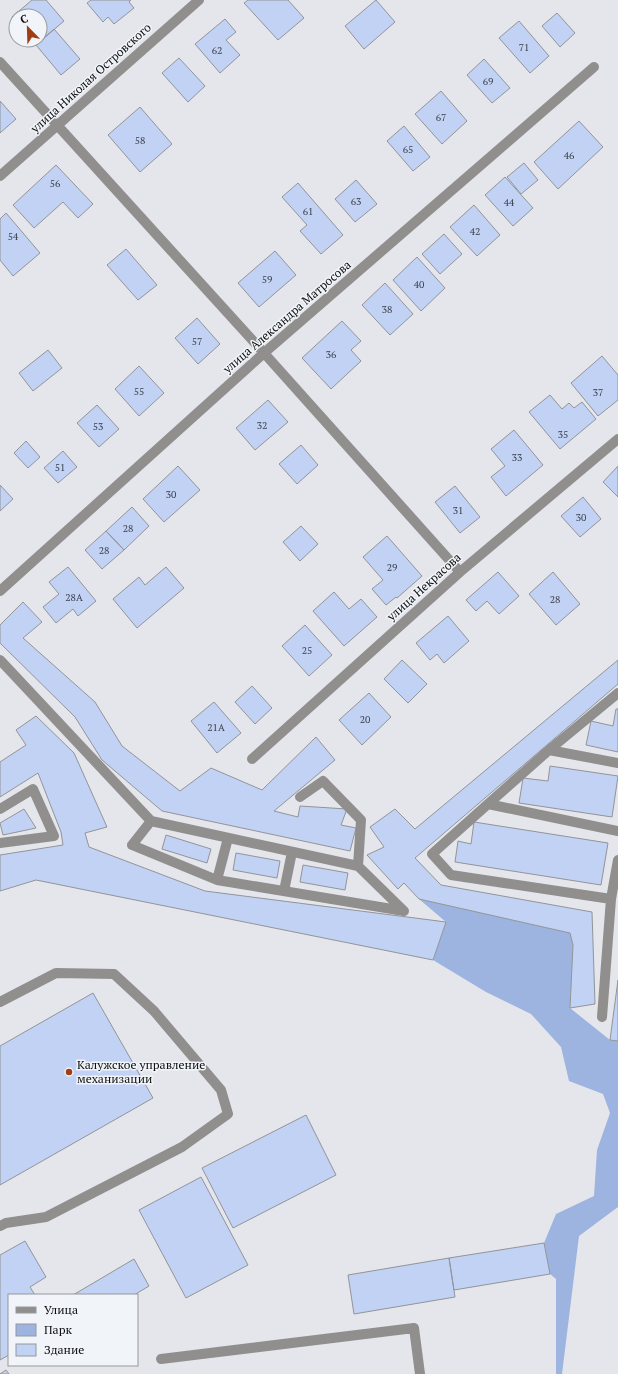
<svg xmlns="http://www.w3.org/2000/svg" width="618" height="1374" font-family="'PT Serif',serif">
<rect width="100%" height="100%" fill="#e4e6eb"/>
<!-- green -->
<path fill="#9db3e0" d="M419 899 570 933 573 945 570 1008 610 1040 618 1041V1207L579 1236 562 1374H556V1279L550 1274 544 1243 556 1214 594 1196 597 1150 610 1113 603 1094 569 1081 561 1047 531 1014 486 992 433 960 446 922Z"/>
<!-- building -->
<path fill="#c1d2f5" stroke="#929498" d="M32 0H46L64 21 36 45 31 40H40V16H16V22L12 17Z
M91 0H131L129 2 134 8 114 24 108 17 103 22 87 3Z
M248 0H288L304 18 278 40 244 3Z
M376 0 395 22 364 49 345 26Z
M557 13 575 33 560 47 542 26Z
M225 19 236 32 226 40 240 55 220 73 195 44Z
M519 21 549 56 530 73 499 38Z
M54 29 80 59 61 75 36 45Z
M179 58 205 86 188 102 162 73Z
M484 59 510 88 492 103 467 75Z
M441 91 467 121 442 144 415 114Z
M0 101 16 119 0 133Z
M140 107 172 144 140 172 108 135Z
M579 121 603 147 558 189 534 162Z
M404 126 430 157 413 171 387 141Z
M524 163 538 180 521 194 507 177Z
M56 165 93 204 78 218 63 202 34 228 13 205Z
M505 177 533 208 513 226 485 195Z
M356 180 377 204 355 222 335 199Z
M298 183 343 235 321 254 300 231 307 225 282 197Z
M474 205 500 235 477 256 450 227Z
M6 213 40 253 13 276 0 260V219Z
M444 234 462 254 440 274 422 254Z
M126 249 157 285 138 300 107 265Z
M275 251 296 275 259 307 238 283Z
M417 257 445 288 421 311 393 280Z
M385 283 413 314 390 335 362 305Z
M197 318 220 344 198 364 175 338Z
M342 321 361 341 351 350 361 361 331 389 302 358Z
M48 350 62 368 33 391 19 373Z
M602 356 618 375V400L598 416 571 383Z
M139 366 164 393 139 416 115 389Z
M550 395 562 409 569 403 574 408 582 402 596 419 560 449 529 412Z
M268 400 288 422 255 450 236 428Z
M97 405 119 429 99 447 77 423Z
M514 430 543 465 506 496 491 477 505 466 491 449Z
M26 441 40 457 28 468 14 453Z
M301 445 318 465 297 484 279 464Z
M63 451 77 467 58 483 44 468Z
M178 466 200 490 164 522 143 499Z
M618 466V497L603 482Z
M0 485 13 499 0 511Z
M455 486 480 517 460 533 435 502Z
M583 497 601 519 580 537 561 516Z
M132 507 149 526 124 550 106 531Z
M301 526 318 544 300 561 283 542Z
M106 531 124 550 102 569 85 550Z
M387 536 422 576 397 598 396 597 386 605 372 589 383 580 363 557Z
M68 567 96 601 78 616 73 609 56 623 43 607 59 594 49 582Z
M166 567 184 588 137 628 113 599 139 577 145 585Z
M498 572 519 596 499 614 487 601 476 611 466 600Z
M553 572 580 604 556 625 529 594Z
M334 592 349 609 361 599 377 617 344 646 313 611Z
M23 602 42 622 23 638 95 702 122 746 180 791 211 768 262 790 316 737 335 760 274 811 298 817 300 806 347 809 341 825 356 828 350 851 162 811 102 760 75 717 0 643V625Z
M448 616 469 641 444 663 437 654 430 660 416 643Z
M305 625 332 655 309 676 282 646Z
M402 660 427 684 408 703 384 679Z
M618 660V684L415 858 441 885 592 912 595 1004 570 1008 573 945 570 933 419 899 404 883 398 889 367 855 384 847 370 827 395 809 415 829Z
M252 686 272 708 255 724 235 702Z
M369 693 391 717 362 745 339 720Z
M214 702 241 733 217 753 191 721Z
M616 709H618V752L586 745 591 721 613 726Z
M36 716 74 753 107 827 85 833 89 847 205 891 446 922 433 960 36 880 0 891V855L63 845 61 832 38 773 0 797V762L26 745 16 730Z
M550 766 618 776 612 817 519 803 523 778 548 781Z
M24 809 36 828 3 835 0 823Z
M474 822 608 843 601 885 455 862 458 841 471 844Z
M166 835 211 849 207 863 162 849Z
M236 853 280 861 277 878 233 870Z
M303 865 348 873 345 890 300 882Z
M618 980V1041L610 1040Z
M93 993 153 1098 0 1185V1046Z
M306 1115 336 1175 233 1228 202 1168Z
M201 1177 248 1265 186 1298 139 1210Z
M25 1241 46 1277 30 1287 35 1295H9V1355L0 1360V1255Z
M544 1243 550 1274 454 1290 449 1258Z
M449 1258 455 1297 354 1314 348 1275Z
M134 1259 149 1286 134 1295H73Z
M6 1370 9 1374H0Z"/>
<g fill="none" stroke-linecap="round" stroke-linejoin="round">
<!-- service -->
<path stroke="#918f8e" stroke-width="10" d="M0 660 151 821 358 866 404 911 217 880 132 845 151 821
M549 750 618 693
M300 797 323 781 361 820 358 866
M488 804 549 750 618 763
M0 809 33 789 54 836 0 843
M217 880 228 838
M284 891 292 852
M611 899 451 875 432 854 488 804 618 831
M0 1002 56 973 114 974 154 1011 221 1090 228 1114 182 1147 46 1217 6 1223 0 1226
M602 1017 611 899 618 860
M161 1359 414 1328 420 1374"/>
<!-- minor -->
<path stroke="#918f8e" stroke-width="10" d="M0 62 264 353 460 572
M0 176 199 0
M0 591 264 353 594 67
M252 759 460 572 618 439"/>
</g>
<!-- markers -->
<circle fill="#a23c13" stroke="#f1f4f8" stroke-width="1.5" cx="69" cy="1072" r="4"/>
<g text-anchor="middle" stroke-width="3" stroke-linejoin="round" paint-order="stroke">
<!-- number labels -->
<g font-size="10" fill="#3a3f49">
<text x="524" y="51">71</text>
<text x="217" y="54">62</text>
<text x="488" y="85">69</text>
<text x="441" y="121">67</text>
<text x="140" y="144">58</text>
<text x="408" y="153">65</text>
<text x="569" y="159">46</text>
<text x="55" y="187">56</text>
<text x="356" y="205">63</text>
<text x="509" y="206">44</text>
<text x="308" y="215">61</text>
<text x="475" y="235">42</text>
<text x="13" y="240">54</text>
<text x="267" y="283">59</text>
<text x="419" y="288">40</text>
<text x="387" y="313">38</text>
<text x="197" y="345">57</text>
<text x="331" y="358">36</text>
<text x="139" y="395">55</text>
<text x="598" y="396">37</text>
<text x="262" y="429">32</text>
<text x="98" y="430">53</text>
<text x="563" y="438">35</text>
<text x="517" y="461">33</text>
<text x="60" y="471">51</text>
<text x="171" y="498">30</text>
<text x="458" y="514">31</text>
<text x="581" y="521">30</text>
<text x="128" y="532">28</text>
<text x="104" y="554">28</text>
<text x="392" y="571">29</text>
<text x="74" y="601">28А</text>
<text x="555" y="603">28</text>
<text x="307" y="654">25</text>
<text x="365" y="723">20</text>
<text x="216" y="731">21А</text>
</g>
<!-- street labels -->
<g font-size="12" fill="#0d0e10" stroke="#f1f4f8">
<text transform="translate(91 78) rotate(-42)" y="4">улица Николая Островского</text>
<text transform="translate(287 317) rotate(-41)" y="4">улица Александра Матросова</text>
<text transform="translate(424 587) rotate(-42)" y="4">улица Некрасова</text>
</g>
<!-- poi labels -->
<g font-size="12" fill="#0d0e10" stroke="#f1f4f8" text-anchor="start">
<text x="77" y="1069">Калужское управление<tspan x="77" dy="14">механизации</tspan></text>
</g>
</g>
<!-- legend -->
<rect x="8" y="1294" width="130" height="72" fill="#f1f4f8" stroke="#96989b"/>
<rect x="16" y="1307" width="20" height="6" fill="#918f8e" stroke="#96989b"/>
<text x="44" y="1314" font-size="12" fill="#0d0e10">Улица</text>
<rect x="16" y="1324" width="20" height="12" fill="#9db3e0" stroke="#96989b"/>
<text x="44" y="1334" font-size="12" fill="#0d0e10">Парк</text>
<rect x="16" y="1344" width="20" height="12" fill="#c1d2f5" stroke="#96989b"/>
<text x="44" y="1354" font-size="12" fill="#0d0e10">Здание</text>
<!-- north arrow -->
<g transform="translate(28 28) rotate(337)"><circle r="19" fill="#f1f4f8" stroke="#96989b"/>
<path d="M0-3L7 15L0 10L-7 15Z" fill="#a23c13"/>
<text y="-6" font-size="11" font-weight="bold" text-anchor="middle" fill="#0d0e10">С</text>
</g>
</svg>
